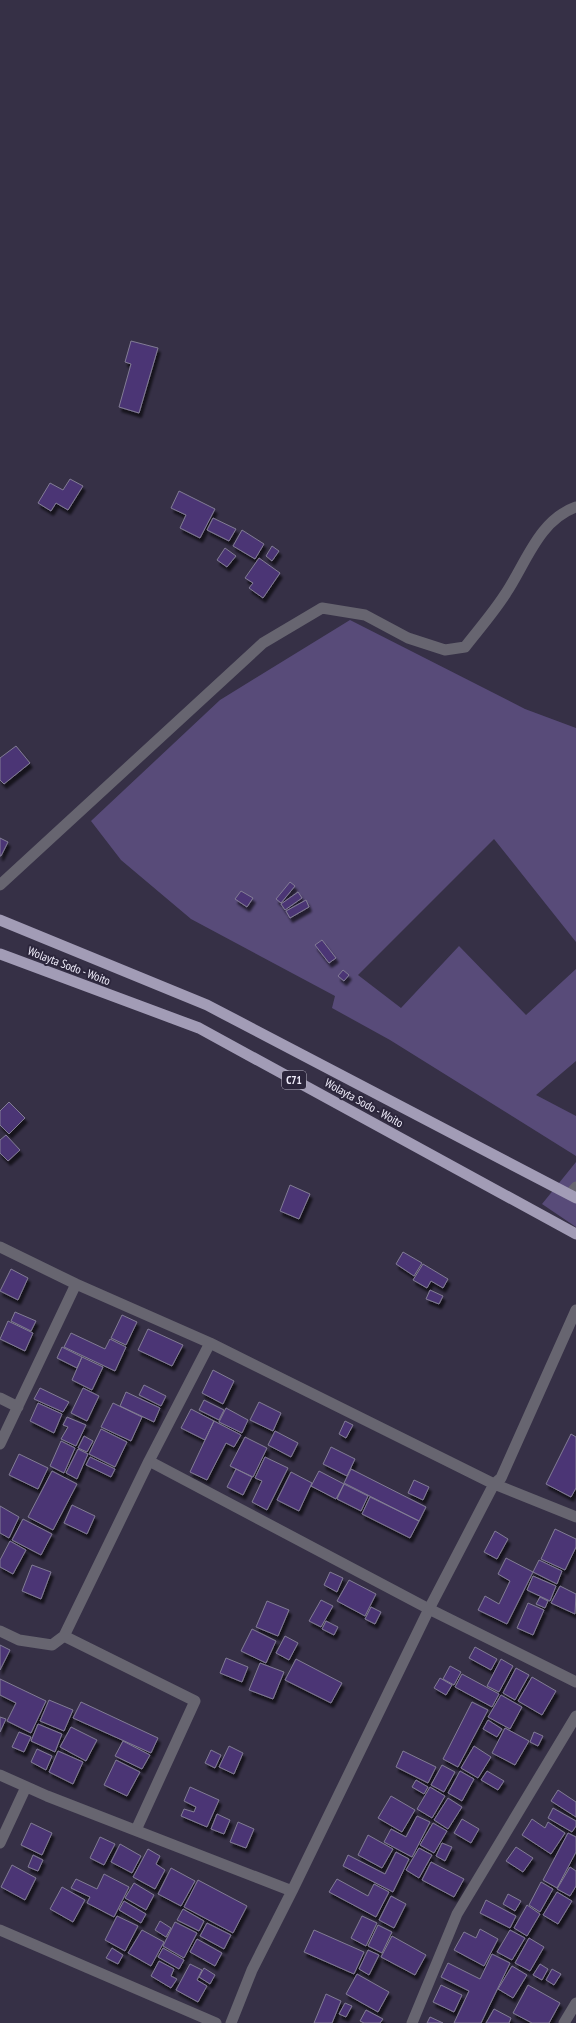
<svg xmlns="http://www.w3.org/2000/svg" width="576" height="2023" font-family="'PT Sans Narrow',sans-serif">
<defs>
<filter id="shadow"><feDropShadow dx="2.5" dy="4.5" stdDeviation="1" flood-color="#0009"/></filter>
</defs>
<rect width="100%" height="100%" fill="#363046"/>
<!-- green -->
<path fill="#584b79" d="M350 620 525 709 576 728V942L494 839 358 975 401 1008 459 946 526 1015 576 969V1061L536 1095 576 1116V1156L390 1040 332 1008 335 996 191 919 121 860 91 821 220 700Z
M576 1162V1227L542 1204Z"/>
<!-- building -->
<path fill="#4b3675" stroke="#827c95" filter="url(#shadow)" d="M131 341 158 348 139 413 119 407 131 364 125 362Z
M70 479 83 486 68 510 56 503 51 511 38 503 50 483 63 490Z
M179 491 215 509 200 538 180 528 186 515 171 508Z
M213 518 236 529 229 541 207 530Z
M242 530 264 544 255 559 233 546Z
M272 546 279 551 272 561 266 556Z
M225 548 236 556 227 567 217 560Z
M259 558 280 573 263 598 249 588 253 583 245 578Z
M16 746 30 763 4 784 0 780V758Z
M0 838 8 842 1 856H0Z
M290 882 295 886 281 903 276 899Z
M241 891 253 898 247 907 235 899Z
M298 892 302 898 285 910 281 904Z
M306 900 309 907 290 918 286 911Z
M322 940 336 958 329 963 315 945Z
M343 970 349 975 344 981 338 976Z
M9 1102 25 1118 9 1134 0 1125V1111Z
M6 1135 20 1150 8 1161 0 1153V1140Z
M290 1185 310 1194 299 1219 280 1211Z
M403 1252 422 1263 414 1276 396 1264Z
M423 1264 448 1279 443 1288 431 1281 427 1288 413 1280Z
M11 1269 28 1278 18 1300 0 1291Z
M430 1290 443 1296 439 1304 426 1299Z
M15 1312 36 1321 31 1331 11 1321Z
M122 1315 137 1322 126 1345 111 1338Z
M8 1321 33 1333 25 1351 0 1339Z
M148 1329 183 1345 172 1366 138 1350Z
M71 1333 105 1349 110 1339 126 1347 115 1371 64 1347Z
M62 1347 82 1357 77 1368 57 1358Z
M82 1357 103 1367 92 1390 72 1380Z
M213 1370 234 1381 223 1404 202 1393Z
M144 1385 166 1396 161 1406 139 1395Z
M40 1388 69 1402 63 1412 34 1399Z
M83 1388 99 1396 87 1421 71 1413Z
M126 1392 160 1408 154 1422 120 1406Z
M204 1400 224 1410 219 1420 199 1410Z
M259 1402 281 1413 273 1431 250 1420Z
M38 1403 62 1414 54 1433 30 1421Z
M113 1403 142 1417 131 1441 101 1427Z
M226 1408 248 1420 242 1433 219 1422Z
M191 1409 214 1421 205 1440 181 1428Z
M67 1417 86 1425 76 1446 61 1439 68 1427 63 1425Z
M214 1421 241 1435 234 1447 226 1443 207 1480 190 1472Z
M345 1421 353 1425 346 1438 339 1434Z
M101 1429 127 1442 115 1467 89 1454Z
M275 1431 298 1443 291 1457 268 1445Z
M571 1434 576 1437V1488L571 1497 546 1484Z
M84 1436 93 1441 87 1452 78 1448Z
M245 1437 267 1448 253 1477 230 1466Z
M61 1441 75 1448 64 1473 50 1466Z
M331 1447 355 1459 347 1476 323 1464Z
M78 1449 88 1454 77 1479 66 1473Z
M19 1454 48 1468 38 1489 9 1475Z
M90 1457 115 1469 111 1477 86 1465Z
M265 1457 288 1468 267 1510 252 1502 262 1481 255 1478Z
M236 1469 252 1477 243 1495 227 1487Z
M351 1469 426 1507 419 1521 344 1483Z
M52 1471 77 1484 53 1530 28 1517Z
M319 1471 344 1484 336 1499 311 1486Z
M291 1472 312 1483 299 1511 277 1500Z
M414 1480 429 1487 423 1500 408 1493Z
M344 1484 368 1496 361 1511 337 1499Z
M370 1497 419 1521 410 1538 362 1514Z
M72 1505 95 1516 87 1534 64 1523Z
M0 1506 19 1517 9 1538 0 1533Z
M23 1519 52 1534 41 1555 12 1540Z
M555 1529 576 1539V1547L565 1570 541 1559Z
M495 1531 508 1539 497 1559 484 1552Z
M10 1541 26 1550 13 1574 0 1567V1560Z
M506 1558 533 1572 507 1624 478 1610 485 1596 499 1604 510 1581 498 1574Z
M539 1560 562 1571 557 1584 533 1572Z
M32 1565 51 1572 41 1599 22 1591Z
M330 1572 343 1578 337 1592 324 1585Z
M533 1576 556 1586 550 1601 527 1590Z
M349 1580 376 1594 365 1616 337 1601Z
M560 1586 576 1594 575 1614 551 1603Z
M540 1597 548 1601 545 1608 536 1604Z
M321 1600 333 1606 321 1627 309 1621Z
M267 1601 289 1610 278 1636 256 1627Z
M528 1603 544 1610 533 1635 517 1628Z
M371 1607 381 1612 375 1624 365 1619Z
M326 1621 338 1627 334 1635 322 1629Z
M252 1629 276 1641 266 1663 241 1651Z
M285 1636 298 1643 289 1660 276 1653Z
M0 1645 10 1650 0 1670Z
M475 1647 497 1659 491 1670 469 1658Z
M226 1658 248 1667 242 1682 220 1673Z
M296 1659 342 1683 331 1703 285 1680Z
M501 1659 513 1666 499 1692 487 1686Z
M260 1663 284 1672 273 1699 249 1690Z
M450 1666 461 1672 454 1685 443 1679Z
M516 1668 529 1675 515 1700 503 1693Z
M462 1674 499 1694 492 1707 455 1687Z
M532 1677 556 1691 542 1715 518 1701Z
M440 1678 452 1685 446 1695 434 1688Z
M0 1679 46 1701 31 1733 7 1721 16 1703 0 1695Z
M501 1695 522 1707 510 1729 488 1717Z
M49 1700 73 1710 64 1731 40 1721Z
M81 1702 158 1738 151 1753 73 1718Z
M472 1702 488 1710 458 1767 443 1759Z
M0 1717 6 1719 0 1732Z
M488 1720 502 1729 497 1737 483 1729Z
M38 1724 62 1734 55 1752 31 1741Z
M71 1727 97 1740 86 1761 60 1747Z
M505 1728 529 1741 515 1765 492 1753Z
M19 1732 31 1737 24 1752 12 1747Z
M534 1732 543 1736 538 1746 530 1742Z
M123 1741 150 1755 142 1769 115 1756Z
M229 1746 243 1753 234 1774 219 1767Z
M474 1746 491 1757 478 1778 461 1768Z
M37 1749 52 1756 46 1770 31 1762Z
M211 1750 221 1755 215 1768 205 1763Z
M58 1751 83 1762 73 1784 49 1772Z
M403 1751 436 1767 428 1783 396 1767Z
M116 1760 140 1772 127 1796 104 1785Z
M442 1765 455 1772 444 1792 431 1785Z
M460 1771 474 1779 462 1801 448 1793Z
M487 1771 504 1781 498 1790 481 1780Z
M416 1780 428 1787 424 1794 412 1787Z
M190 1787 219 1800 207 1827 181 1816 184 1809 194 1812 196 1807 184 1801Z
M430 1787 445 1796 432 1818 417 1809Z
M558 1790 576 1802V1817L551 1801Z
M391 1796 415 1810 402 1832 378 1818Z
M448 1798 462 1807 448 1829 434 1820Z
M553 1808 576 1821V1826L572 1832 548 1818Z
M217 1814 230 1820 224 1834 211 1829Z
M417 1816 430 1822 412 1857 384 1842 391 1829 406 1837Z
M462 1819 479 1829 471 1843 454 1833Z
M532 1819 545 1828 548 1822 565 1833 551 1854 522 1835Z
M238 1822 254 1829 246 1848 230 1842Z
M31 1823 52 1833 42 1855 21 1845Z
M433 1823 447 1831 434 1853 420 1845Z
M568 1833 576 1837V1852L557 1888 543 1880Z
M368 1835 393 1849 382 1868 358 1855Z
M100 1837 115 1844 104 1865 90 1858Z
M442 1843 452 1847 445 1861 436 1856Z
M120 1844 141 1856 132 1873 111 1862Z
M516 1847 533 1858 523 1872 506 1861Z
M419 1848 432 1855 419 1878 406 1870Z
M148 1849 160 1856 156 1864 165 1870 155 1889 133 1877Z
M396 1852 409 1859 393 1892 343 1866 348 1855 385 1874Z
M33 1855 43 1860 38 1871 28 1867Z
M431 1862 464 1879 454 1897 422 1880Z
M12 1865 36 1878 25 1900 1 1887Z
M570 1867 576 1871V1886L570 1896 557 1889Z
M171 1868 195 1881 181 1906 158 1894Z
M104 1874 129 1887 114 1917 87 1903 90 1897 71 1888 76 1879 97 1889Z
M337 1879 368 1896 374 1884 389 1892 376 1917 329 1892Z
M198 1880 247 1906 233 1933 184 1907Z
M541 1882 553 1889 540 1912 529 1905Z
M134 1883 154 1895 146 1910 125 1898Z
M62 1887 85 1900 73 1922 50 1909Z
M557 1892 572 1901 558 1924 543 1915Z
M508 1894 521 1901 515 1911 503 1904Z
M391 1896 406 1904 394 1928 379 1920Z
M486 1900 516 1916 510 1928 480 1913Z
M124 1901 146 1914 141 1923 119 1910Z
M527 1905 540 1914 527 1936 514 1928Z
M183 1909 204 1921 199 1931 177 1920Z
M117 1916 138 1926 125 1951 105 1940Z
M362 1916 377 1923 366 1946 351 1938Z
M160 1921 171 1928 166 1937 155 1930Z
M175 1922 197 1933 184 1958 163 1946Z
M207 1923 231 1935 224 1949 200 1936Z
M378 1925 392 1932 382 1953 368 1946Z
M480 1929 498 1939 484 1966 454 1950 464 1932 476 1938Z
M142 1930 164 1942 151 1966 128 1953Z
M314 1930 364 1952 354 1974 304 1952Z
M510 1930 525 1938 512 1960 497 1952Z
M392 1936 426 1955 415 1975 381 1957Z
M529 1938 544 1947 530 1971 515 1963Z
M197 1939 222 1953 215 1966 190 1952Z
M112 1948 123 1955 118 1964 106 1958Z
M163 1948 184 1960 179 1969 158 1957Z
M368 1950 379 1955 369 1975 359 1969Z
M492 1954 510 1963 481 2023H454L469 1991 441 1977 448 1963 480 1979Z
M159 1961 174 1969 171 1976 177 1979 171 1988 151 1976Z
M190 1964 202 1970 197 1980 207 1986 198 2002 176 1990Z
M540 1964 548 1969 542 1980 533 1975Z
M512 1966 527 1975 513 1998 498 1989Z
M204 1968 215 1975 210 1984 199 1977Z
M552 1969 561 1974 554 1985 546 1980Z
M357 1974 389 1992 378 2012 346 1994Z
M441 1985 462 1995 454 2012 433 2002Z
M528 1985 560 2003 549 2023H532L513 2013Z
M326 1994 341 2001 332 2023H314Z
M345 2003 352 2006 346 2017 339 2014Z
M494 2009 511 2018 509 2023H486Z
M366 2010 383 2019 380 2023H364L360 2021Z
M430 2017 443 2023H427Z"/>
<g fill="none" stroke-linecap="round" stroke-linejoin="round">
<!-- minor -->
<path stroke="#676570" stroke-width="11" d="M0 885 263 643 322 608 365 615 408 638 445 650 465 647C479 629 494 612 506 593 526 563 539 520 576 507
M570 1194 576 1187
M0 1247 76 1284 210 1343 494 1484 576 1517
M0 1398 18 1407
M0 1444 76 1284
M149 1461 429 1609 576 1682
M0 1631 19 1640 52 1645 64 1636 149 1461 210 1343
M64 1636 195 1701 136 1830
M0 1775 47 1796 292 1891 429 1609 494 1484 501 1478 576 1310
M0 1843 26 1787
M0 1930 216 2023
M231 2023 252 1970 292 1891
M412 2023 457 1914 576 1716
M564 2023 576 2003"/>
<!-- trunk -->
<path stroke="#a29cb6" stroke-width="11" d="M0 920 207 1005 576 1198
M0 954 199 1028 576 1234"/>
</g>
<g text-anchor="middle" stroke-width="4" stroke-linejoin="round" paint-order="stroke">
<!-- shield labels -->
<rect fill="#2c263c" stroke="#b6b2c2" stroke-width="1" x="282" y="1071" width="24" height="18" rx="3"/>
<g font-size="11" font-weight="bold" fill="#f1eefc">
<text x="294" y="1084">C71</text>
</g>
<!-- street labels -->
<g font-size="12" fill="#f1eefc" stroke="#2c263c">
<text transform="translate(69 966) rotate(21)" y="4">Wolayta Sodo - Woito</text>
<text transform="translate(364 1103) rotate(29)" y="4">Wolayta Sodo - Woito</text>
</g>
</g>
</svg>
